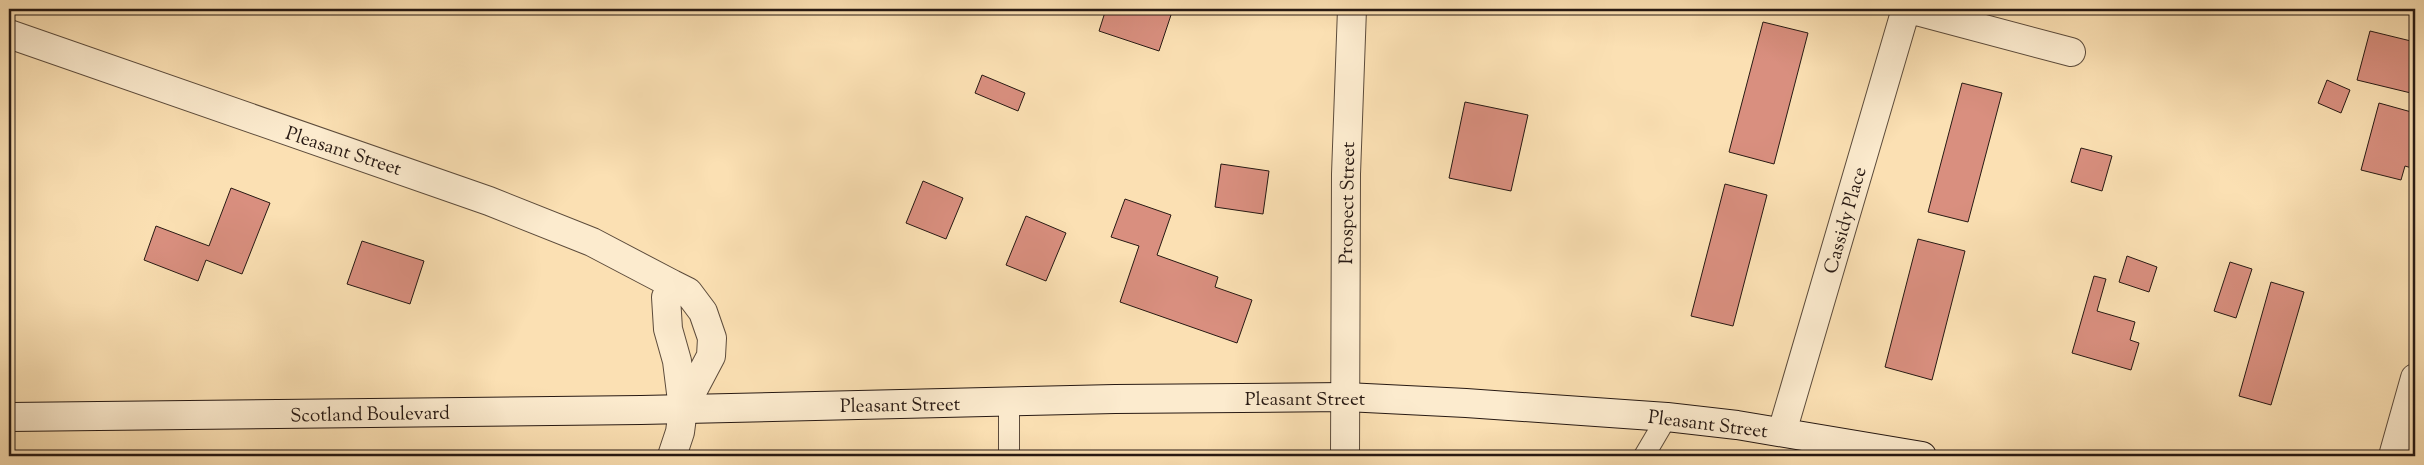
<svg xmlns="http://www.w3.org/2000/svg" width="2424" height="465" font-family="'Sorts Mill Goudy',serif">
<rect width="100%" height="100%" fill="#fbe0b3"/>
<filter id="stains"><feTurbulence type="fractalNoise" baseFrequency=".004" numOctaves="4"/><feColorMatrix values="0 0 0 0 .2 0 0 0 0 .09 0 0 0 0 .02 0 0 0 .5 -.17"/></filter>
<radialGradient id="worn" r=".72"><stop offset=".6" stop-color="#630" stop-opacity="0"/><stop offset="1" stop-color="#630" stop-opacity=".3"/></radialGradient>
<!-- building -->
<path fill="#d98f7f" stroke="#271913" d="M1106 9H1173L1159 51 1099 31Z
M1763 22 1808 33 1774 164 1729 152Z
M2370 31 2415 42V94L2357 80Z
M982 75 1025 93 1018 111 975 93Z
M2327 80 2350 90 2341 113 2318 103Z
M1962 83 2002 93 1968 222 1928 212Z
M1465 102 1528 115 1511 191 1449 178Z
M2379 103 2415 113V169L2405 166 2401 180 2361 170Z
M2081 148 2112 156 2102 191 2071 182Z
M1221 164 1269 171 1263 214 1215 207Z
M923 181 963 198 946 239 906 223Z
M1725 184 1767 195 1733 326 1691 316Z
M231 188 270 203 242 274 206 260 198 281 144 260 156 226 209 246Z
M1125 199 1171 215 1157 255 1218 277 1215 287 1252 300 1237 343 1120 302 1139 246 1111 237Z
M1026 216 1066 233 1046 281 1006 265Z
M1918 239 1965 251 1932 380 1885 367Z
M362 241 424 261 410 304 347 284Z
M2127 256 2157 267 2149 292 2119 282Z
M2230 262 2252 269 2236 318 2214 311Z
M2094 276 2106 279 2097 311 2135 322 2130 340 2139 343 2131 370 2072 353Z
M2271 282 2304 292 2271 405 2239 396Z"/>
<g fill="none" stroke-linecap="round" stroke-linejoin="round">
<!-- service casing -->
<g stroke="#5c4b3b" stroke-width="22">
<path id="service" d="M1009 456V402
M1644 456 1667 417"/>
</g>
<!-- minor casing -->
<g stroke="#5c4b3b" stroke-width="30">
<path id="minor" d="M1909 9 2071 52
M9 34 489 201 592 242 672 284
M1782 432 1906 9
M672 456 680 432 683 409 677 361 668 329 666 297 672 284 688 292 703 312 712 338 711 356 683 409
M1345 456 1346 174 1352 9
M2393 456 2415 378"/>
</g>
<!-- secondary casing -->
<g stroke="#271913" stroke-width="30">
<path id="secondary" d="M9 417 641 410 1115 399 1346 397 1466 403 1667 417 1737 425 1922 456"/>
</g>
<!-- service -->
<use href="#service" stroke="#fcebce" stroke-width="20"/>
<!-- minor -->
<use href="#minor" stroke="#fcebce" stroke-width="28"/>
<!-- secondary -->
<use href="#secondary" stroke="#fcebce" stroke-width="28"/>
</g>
<g text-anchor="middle" stroke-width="4.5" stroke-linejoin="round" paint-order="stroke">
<!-- street labels -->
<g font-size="19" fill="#271913" stroke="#fcebce">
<text transform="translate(344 150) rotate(18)" y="7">Pleasant Street</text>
<text transform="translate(1346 203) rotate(-89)" y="7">Prospect Street</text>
<text transform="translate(1844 220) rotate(-74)" y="7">Cassidy Place</text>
<text x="1305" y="405">Pleasant Street</text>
<text transform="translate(900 404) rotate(-1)" y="7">Pleasant Street</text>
<text transform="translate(370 413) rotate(-1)" y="7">Scotland Boulevard</text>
<text transform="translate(1708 423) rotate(7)" y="7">Pleasant Street</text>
</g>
</g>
<!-- margin -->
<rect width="2424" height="465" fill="none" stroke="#fbe0b3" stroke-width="30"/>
<rect x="10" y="10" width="2404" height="445" fill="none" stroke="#271913" stroke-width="2.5"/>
<rect x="15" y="15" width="2394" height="435" fill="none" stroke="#271913"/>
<rect width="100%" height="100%" filter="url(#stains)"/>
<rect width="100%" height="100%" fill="url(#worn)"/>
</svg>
